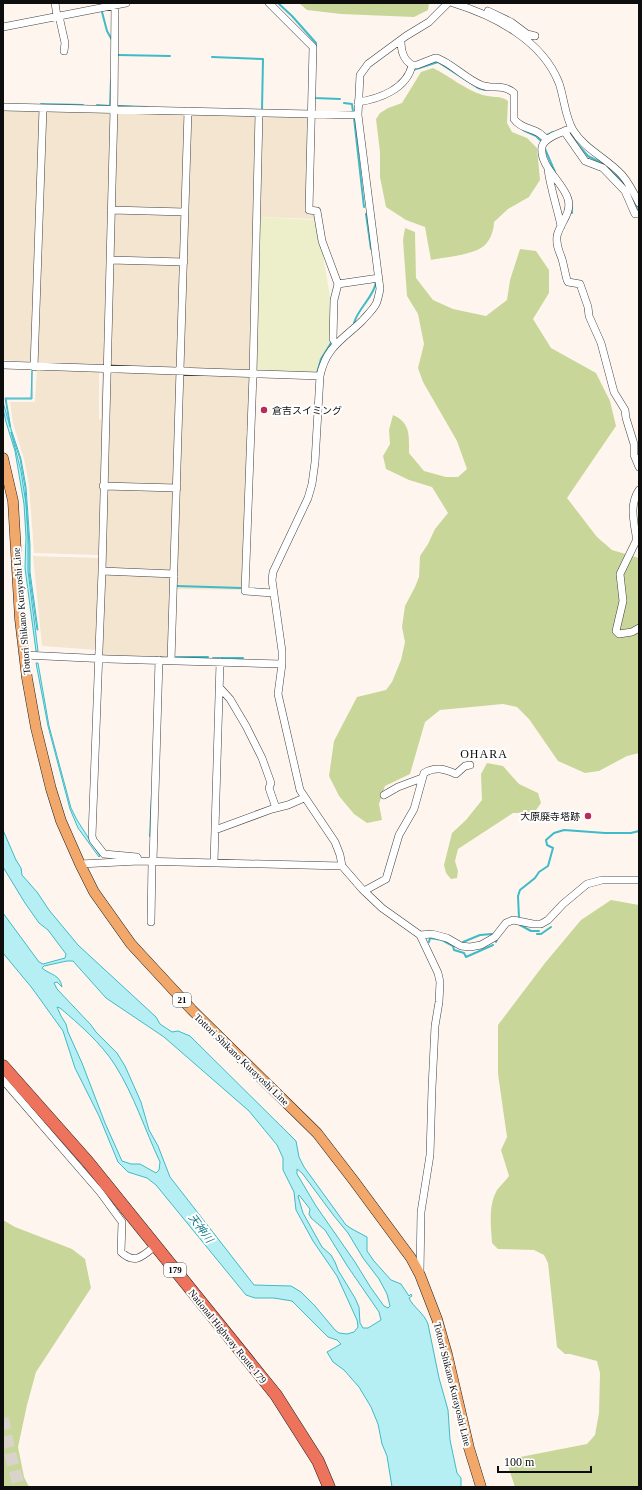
<svg xmlns="http://www.w3.org/2000/svg" width="642" height="1490" font-family="'Times New Roman','Noto Sans JP',serif">
<rect width="100%" height="100%" fill="#fef6ee"/>
<!-- farmland -->
<path fill="#f3e5cf" d="M3 108 41 109 33 362 3 360Z
M45 109 112 111 104 366 36 365Z
M116 113H186L184 211 114 208Z
M192 113 256 115 249 371 183 369 190 115Z
M260 116H310L308 211 316 213 314 219 258 217Z
M114 211 184 212 182 260 112 258Z
M112 261 181 263 179 369 111 368Z
M37 369 99 372V420L101 419 102 372H104L99 555 34 553 29 485 24 459 13 423 10 402H35Z
M111 372 178 374 175 487 106 484 109 375Z
M183 374 250 377 248 431H246V436L248 437 244 590 175 589Z
M105 487 175 490 172 573 103 570Z
M33 556 99 558 97 650 42 646Z
M103 573 172 575 168 658 104 656 102 655 101 651Z"/>
<!-- forest -->
<path fill="#c8d799" d="M299 3H429L428 10 414 17 341 14 307 10Z
M433 68C450 76 465 90 483 95 492 98 501 95 508 101L507 123 512 132 527 138 537 148 540 180 529 197 508 209 494 222C494 229 491 239 485 245 475 255 445 257 431 260L425 227 406 220 386 207 380 177V152L376 119 380 113 388 108 402 103 421 72Z
M405 228 415 232 416 278 433 300 453 309 486 316 507 300 510 280 520 249 536 251 549 270V293L533 319 551 348 596 373 610 401 616 426 567 498 597 537 612 550 639 558V753L627 756 599 771 585 773 558 761 529 719 517 707 503 704 440 710 425 722 410 774 385 786 379 804 382 820 367 823 354 814 339 796 329 776 334 741 357 697 386 690 392 682 401 660 405 642 402 627 405 606 415 587 419 577 420 556 428 544 435 529 448 513 432 487 409 480 386 469 383 456 390 444 389 430 393 415C411 423 409 436 409 453L424 471 446 477H458L467 469 457 441 423 382 418 368 424 344 418 314 407 296 403 240Z
M487 763 503 766 519 784 538 793 541 803 534 813H513L458 849 455 861 458 871 457 878 451 879 446 873 444 865 452 833 466 820 482 800 481 774Z
M611 900 639 905V1487H515L508 1466 510 1459 587 1444 595 1435 599 1413 600 1373 597 1361 570 1354H565L557 1347 548 1263 544 1255 534 1250 498 1249 492 1243C491 1226 488 1206 497 1190 501 1185 506 1180 509 1176L501 1150 507 1137 498 1074V1025L545 963 581 920Z
M3 1220 15 1227 72 1249 85 1259 91 1288 36 1372 27 1405 18 1447 24 1477 29 1487H3Z"/>
<!-- pitch -->
<path fill="#edefcb" d="M258 217 317 220 332 308 333 344 318 375 257 371Z"/>
<!-- water -->
<path fill="#b5eff3" stroke="#3fbac7" fill-rule="evenodd" d="M32 371V399H6L11 429 21 459 26 487 30 545V572L38 630H37L29 572V545L25 487 20 459 11 432 21 471 26 504 28 538V571L38 651H36L25 568 26 537 24 504 15 451 6 422 3 409V402L10 427 5 398H31Z
M36 663H38L49 726 71 808 77 820 100 856 99 857 78 828 70 809 48 726Z
M3 830 16 860 21 868 22 875 37 892 49 910 78 945 156 1017 160 1024 172 1032 178 1031 190 1036 296 1141 299 1157 304 1167 346 1225 352 1229 367 1237V1251L374 1261 391 1280 401 1284 409 1296 411 1294 412 1296 409 1298C413 1307 424 1313 428 1324L439 1378 448 1410 450 1440 457 1473 461 1478V1487H392L387 1456 382 1444 378 1424 371 1407 359 1387 344 1370 333 1362 327 1352 341 1344 337 1340 328 1337 292 1301 274 1298H255L246 1295 156 1185 147 1178 128 1172 118 1162 99 1116 75 1068 63 1031 32 988 3 953V913L39 962 43 964 65 958 66 954 48 930 39 923 25 903 3 867ZM67 961H73L106 998 164 1037 249 1111 277 1145 283 1158V1170L294 1192 296 1210 313 1241 337 1276 357 1320 358 1327 354 1332 347 1334 339 1333 335 1330 315 1306 301 1292 291 1286 254 1285 170 1177 158 1146 149 1130 141 1102 125 1066 117 1053 96 1032 91 1025 57 989 54 983 57 982 62 987C60 974 50 975 42 968L44 966ZM57 1007 60 1008C79 1024 101 1043 115 1065 134 1095 145 1130 160 1162L159 1170 156 1173 140 1164H131L122 1161 105 1123 82 1063 68 1032 66 1024 61 1016ZM297 1169 302 1173 334 1216 348 1233 363 1258 379 1279 387 1294 390 1306 388 1308 384 1306 371 1288 355 1262 316 1206 297 1174ZM299 1195 310 1209 309 1214 311 1218 325 1230 348 1267 379 1312 381 1320 368 1328H363L360 1323 359 1307 355 1298 338 1270 335 1262 331 1255 322 1247 303 1213 298 1196Z"/>
<g fill="none" stroke-linecap="round" stroke-linejoin="round">
<!-- stream -->
<path stroke="#3fbac7" stroke-width="2" d="M278 3 292 16 316 43V46
M102 12 107 31 112 40
M118 55 170 56
M212 57 263 59 262 110H263
M413 70 438 62 478 88 485 90
M315 97V98L340 99
M344 103 352 104 353 112
M41 104 83 105
M97 105 110 106
M110 105 111 80
M118 106 147 107
M354 118 364 207
M523 130 536 136 542 142
M570 133 579 146 588 156 609 167 624 185
M547 135 553 132
M545 149 555 172
M631 197 638 210
M571 198 572 213
M366 214 371 249
M354 323C358 308 374 297 376 282
M317 373 321 359 331 343
M177 586 241 588
M176 657H208
M213 658H243
M150 836 152 794
M519 918 518 896 520 890 535 878 539 872 548 866 553 848 547 845 546 840 554 833 564 830 605 833H631L639 831
M520 925 531 931H539
M537 934H541L551 927
M429 942 430 938 442 940 453 946 454 950 464 953 466 957 493 945
M463 942 480 935 492 934
M496 942 498 937"/>
<!-- highway-tunnel -->
<path stroke="#dad3cc" stroke-width="12" stroke-dasharray="12 6" stroke-linecap="butt" d="M3 1418 8 1445 19 1487"/>
<!-- street casing -->
<g stroke="#404040" stroke-width="8">
<path id="street" d="M55 3 57 16
M115 3 114 109 102 571 92 836 93 840 104 854 137 857 139 861
M269 3 313 47 309 210 317 211 322 241 338 284
M453 3C495 16 542 40 559 83 564 97 565 117 573 130 585 150 607 158 622 175 629 183 634 193 639 203
M488 11 511 22 527 34 535 36
M59 16 65 43 64 51
M3 27 126 3
M401 40C401 51 403 59 412 65H417L435 58H437C451 63 466 79 481 85 493 90 502 83 514 93V119C520 128 531 128 539 133 542 135 545 138 547 140
M358 102C379 99 407 89 412 65
M3 107 358 115
M259 113 253 374 245 591 273 593
M572 128C563 132 544 137 542 147 539 166 563 182 568 199 572 213 560 223 557 236 556 247 559 250 562 259 564 266 565 273 567 280L568 282 580 284 588 307 589 316 601 343 614 392 625 410 626 418 634 444V455L639 467
M564 131 585 161 603 168 625 191 635 214H639
M548 170C551 190 557 207 561 226
M111 210 185 212
M110 260 184 262
M336 344 333 339 334 300 338 284 379 278
M3 365 320 376
M34 367 43 108
M103 486 177 488
M639 490C633 499 632 511 634 522 634 528 637 534 636 541L620 574 623 601 616 631 619 634 632 632 639 628
M102 571 174 574
M24 655 108 659 282 664
M171 661 188 111
M220 688 230 699 246 726 262 758 271 783 269 788 276 808
M384 795 398 787 422 778
M215 830 272 809 288 805 304 798
M153 862 159 660
M214 863 220 662
M80 864 139 861 342 866
M364 891 386 879 399 835 414 809 424 773C435 766 445 769 456 774L465 766 470 765
M151 922 152 862
M420 935 432 934 447 938 461 946 470 947 481 945 495 937 506 923 513 920 533 924H541L548 920 563 904 587 884 602 880H639
M3 1080 100 1192 122 1222 121 1252C135 1265 143 1256 155 1246
M420 1273 421 1212 430 1155 432 1088 435 1026 439 1002 440 982 438 973 420 935 382 908 362 889 342 866 340 855 335 842 300 790 278 694 282 664V651L272 580 273 572 308 498 312 484 315 462 320 376C326 347 342 340 362 321 367 315 372 311 376 304 378 300 379 294 380 289L358 115 360 75 368 64 406 36 429 22 448 3"/>
</g>
<!-- primary casing -->
<g stroke="#1e1e1e" stroke-width="11">
<path id="primary" d="M3 458 13 501 20 619 27 678 36 728 51 789 61 821 80 864 94 892 131 944 192 1010 317 1133 354 1181 411 1258 420 1275 437 1319 447 1354 469 1448 481 1487"/>
</g>
<!-- highway casing -->
<g stroke="#1e1e1e" stroke-width="13">
<path id="highway" d="M3 1066 88 1162 276 1395 318 1461 329 1487"/>
</g>
<!-- street -->
<use href="#street" stroke="#fff" stroke-width="7"/>
<!-- primary -->
<use href="#primary" stroke="#f2a86a" stroke-width="10"/>
<!-- highway -->
<use href="#highway" stroke="#ee735d" stroke-width="12"/>
</g>
<!-- markers -->
<g fill="#b72b5c" stroke="#fff" stroke-width="1.5">
<circle cx="264" cy="410" r="4"/>
<circle cx="588" cy="816" r="4"/>
</g>
<g text-anchor="middle" stroke-width="4" stroke-linejoin="round" paint-order="stroke">
<!-- shield labels -->
<g fill="#fff" stroke="#565656" stroke-width="1">
<rect x="173" y="993" width="18" height="14" rx="3"/>
<rect x="164" y="1263" width="22" height="14" rx="3"/>
</g>
<g font-size="9" font-weight="bold" fill="#0d0d0d">
<text x="182" y="1003">21</text>
<text x="175" y="1273">179</text>
</g>
<!-- poi labels -->
<g font-size="10" fill="#0d0d0d" stroke="#fff" text-anchor="start">
<text x="272" y="414">倉吉スイミング</text>
<text x="580" y="820" text-anchor="end">大原廃寺塔跡</text>
</g>
<!-- street labels -->
<g font-size="10" fill="#0d0d0d" stroke="#fff">
<text transform="translate(21 611) rotate(-95)" y="4">Tottori Shikano Kurayoshi Line</text>
<text transform="translate(242 1059) rotate(44)" y="4">Tottori Shikano Kurayoshi Line</text>
<text transform="translate(228 1336) rotate(51)" y="4">National Highway Route 179</text>
<text transform="translate(453 1384) rotate(76)" y="4">Tottori Shikano Kurayoshi Line</text>
</g>
<!-- water labels -->
<g font-size="11" font-style="italic" fill="#1b7d8b" stroke="#fff">
<text transform="translate(201 1228) rotate(53)" y="4">天神川</text>
</g>
<!-- quarter labels -->
<g font-size="12" letter-spacing="1" fill="#0d0d0d" stroke="#fff">
<text x="484" y="758">OHARA</text>
</g>
</g>
<!-- border -->
<rect width="642" height="1490" fill="none" stroke="#0d0d0d" stroke-width="8"/>
<!-- scale -->
<path d="M498 1466v6h93v-6" fill="none" stroke="#0d0d0d" stroke-width="2"/>
<text x="504" y="1466" font-size="12" fill="#0d0d0d" stroke="#ffffff" stroke-width="3" paint-order="stroke">100 m</text>
</svg>
